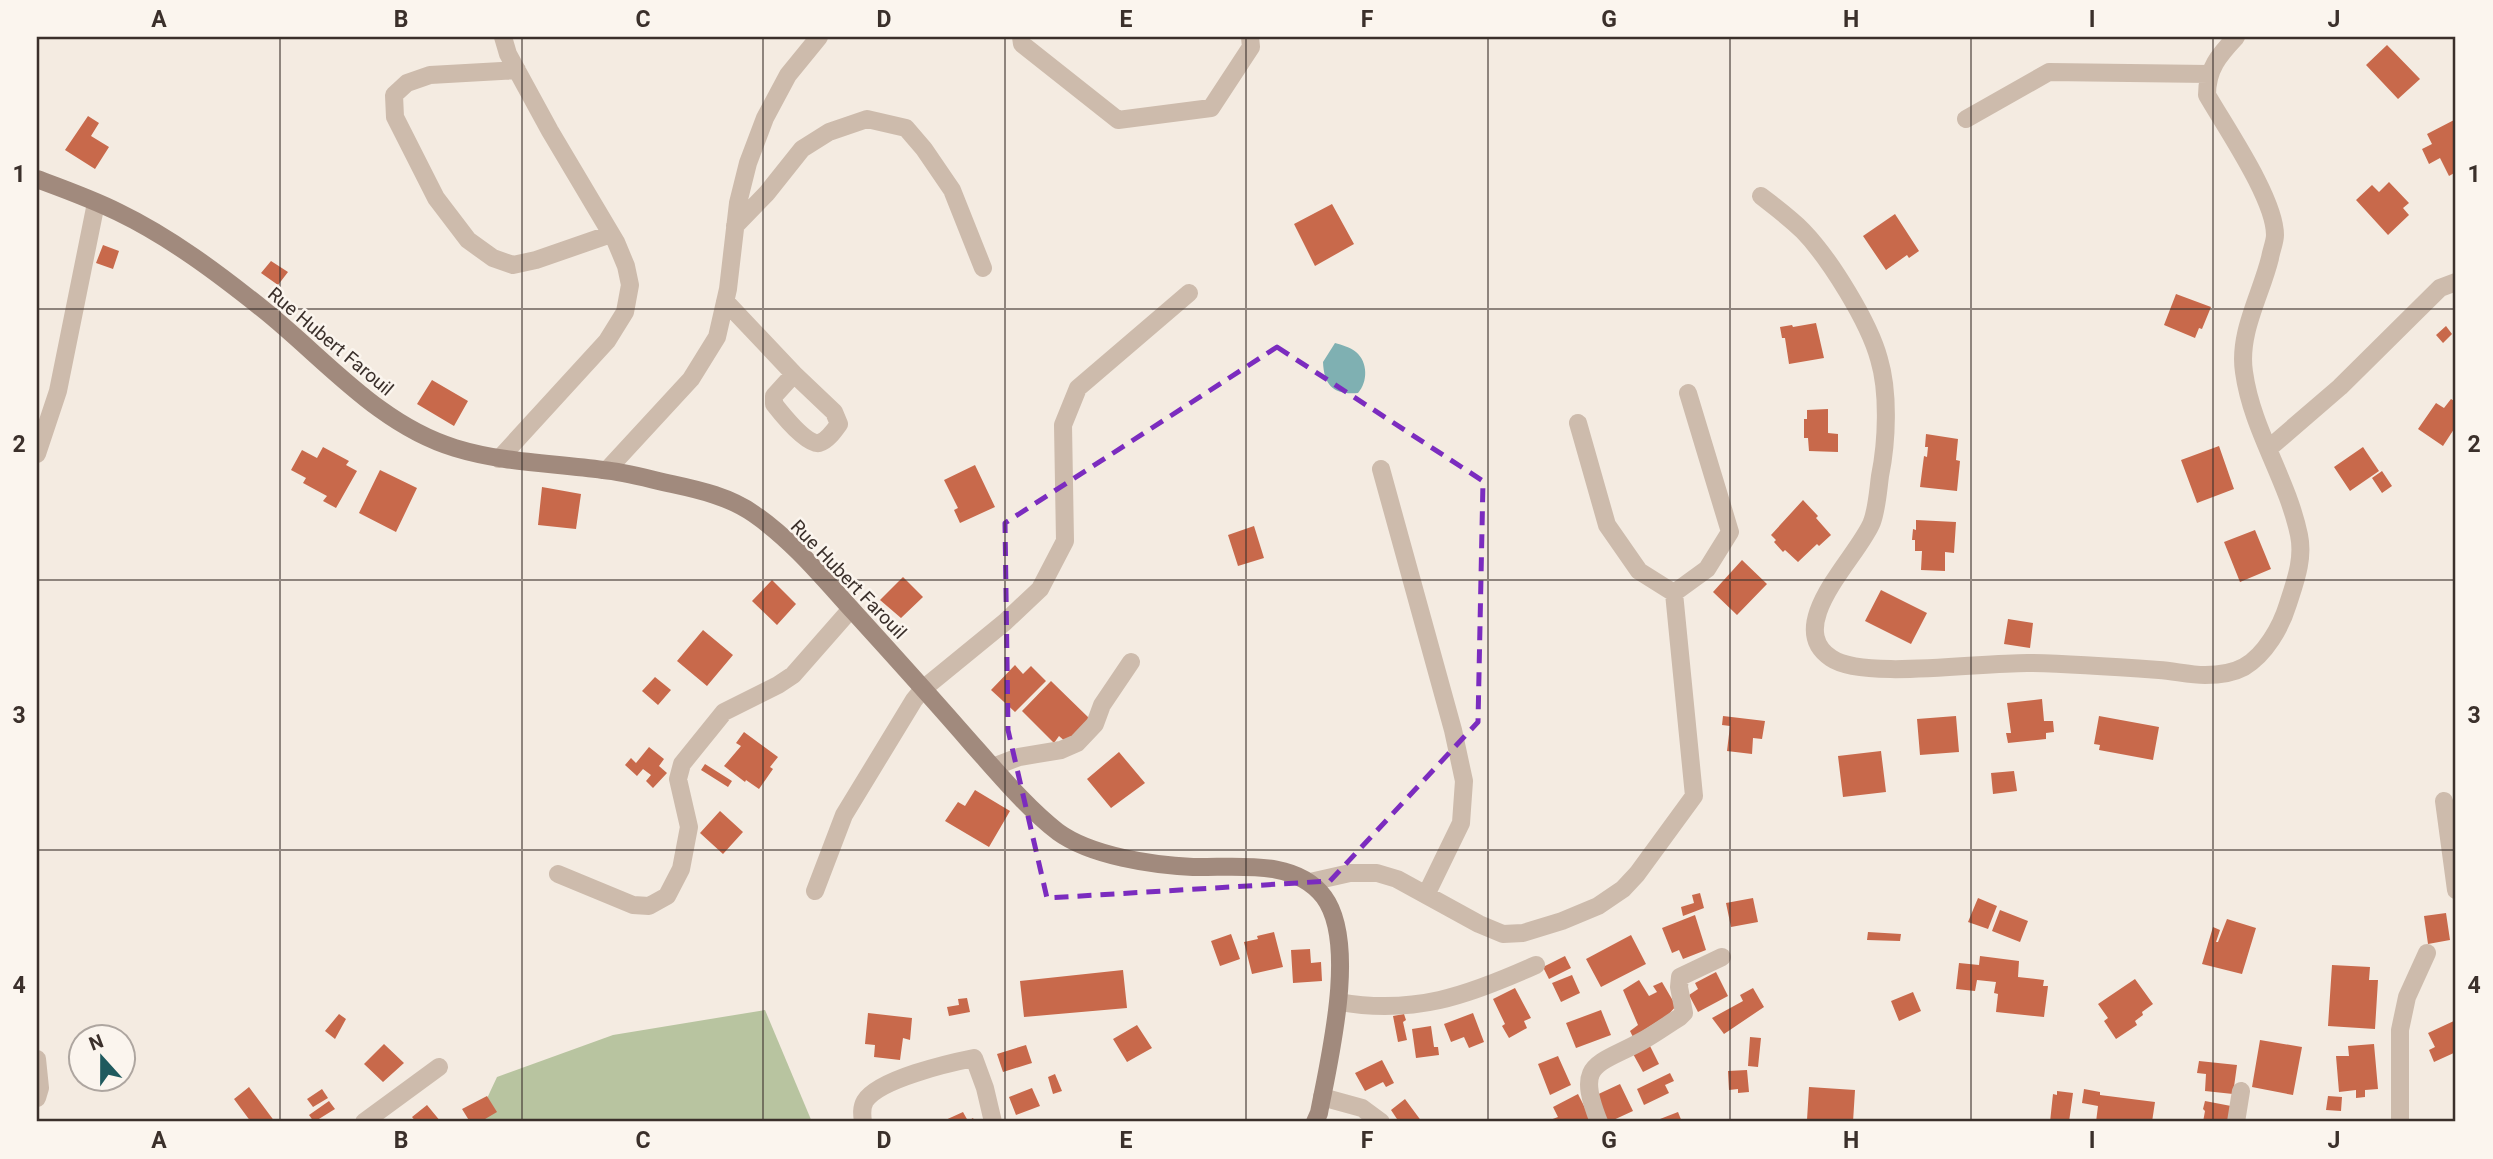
<svg xmlns="http://www.w3.org/2000/svg" width="2493" height="1159" font-family="Roboto,sans-serif">
<rect width="100%" height="100%" fill="#f4ebe1"/>
<!-- green -->
<path fill="#b8c4a0" d="M765 1010 812 1122H476L497 1077 613 1035Z"/>
<!-- water -->
<path fill="#7fb0b2" d="M1335 343C1342 345 1350 347 1356 352 1368 362 1368 382 1358 393 1335 395 1324 387 1323 362Z"/>
<!-- building -->
<path fill="#c8694b" d="M2387 45 2420 79 2398 99 2366 65Z
M88 116 99 123 91 136 109 147 95 169 65 150Z
M2456 119V172L2449 176 2440 158 2429 164 2422 149 2432 144 2427 134Z
M2389 182 2409 203 2403 208 2409 215 2388 235 2356 200 2372 185 2379 192Z
M1332 204 1354 244 1315 266 1294 224Z
M1895 214 1919 251 1909 258 1907 255 1886 270 1863 236Z
M103 245 119 251 113 269 96 263Z
M271 261 288 272 278 285 261 273Z
M2176 294 2211 307 2202 329 2199 328 2195 338 2164 325Z
M1816 323 1824 358 1789 364 1785 338H1782L1780 327 1792 325 1793 327Z
M2446 326 2452 334 2443 343 2436 335Z
M432 380 468 401 454 426 417 404Z
M2451 399 2456 402V426L2443 446 2418 429 2436 403 2444 408Z
M1828 409V433L1838 434V452L1809 451 1808 438H1804V419H1807V410Z
M1926 434 1958 439 1956 460 1960 461 1957 491 1920 487 1924 456 1927 457 1928 447H1925Z
M2219 446 2234 489 2197 503 2181 460Z
M323 447 349 461 346 465 357 471 336 508 323 501 327 496 303 483 306 478 291 470 302 450 317 458Z
M2363 447 2379 471 2350 491 2334 467Z
M975 465 995 507 960 523 954 510 958 508 944 480Z
M380 470 417 488 396 532 359 513Z
M2382 471 2392 486 2382 493 2372 478Z
M542 487 581 494 576 529 538 525Z
M1803 500 1818 516 1816 518 1831 535 1819 546 1817 544 1798 562 1785 550 1783 552 1774 542 1776 540 1771 535Z
M1916 520 1956 522 1954 553 1945 552V571L1921 570 1922 551H1915V540H1912L1913 529 1916 530Z
M1254 526 1264 558 1238 566 1228 535Z
M2255 530 2271 569 2240 582 2224 542Z
M1742 560 1767 584 1737 615 1713 592Z
M903 577 923 597 901 618 880 600Z
M772 580 796 604 777 625 752 601Z
M1881 590 1927 613 1911 644 1865 621Z
M2008 619 2033 623 2030 648 2004 644Z
M703 630 733 655 707 686 677 661Z
M1015 665 1023 674 1031 666 1046 681 1015 712 991 690Z
M655 677 671 690 658 705 642 691Z
M1051 681 1090 719 1067 743 1059 736 1054 743 1022 711Z
M2042 699 2044 721H2053L2054 732 2046 733V739L2008 743 2006 733H2011L2007 703Z
M1723 716 1765 721 1762 739 1753 738 1752 754 1727 751 1730 726 1722 725Z
M1956 716 1959 752 1920 755 1917 719Z
M2099 716 2159 727 2153 760 2099 750 2100 745 2094 744Z
M744 732 778 757 770 767 773 769 759 789 746 780 745 782 724 766 741 746 736 743Z
M649 747 664 759 659 766 667 773 653 788 646 781 651 775 643 769 637 776 625 765 631 758 636 763Z
M1881 751 1886 792 1843 797 1838 756Z
M1119 752 1145 783 1111 808 1087 779Z
M705 764 732 781 728 787 701 770Z
M2014 771 2017 791 1993 794 1991 773Z
M975 790 1010 811 989 847 945 821 958 802 965 806Z
M720 811 743 832 723 854 700 833Z
M1700 893 1704 908 1683 916 1681 907 1694 903 1692 895Z
M1753 898 1758 922 1731 927 1726 903Z
M1978 898 1997 906 1988 929 1968 922Z
M2000 910 2028 921 2020 942 1992 931Z
M2446 913 2450 940 2428 944 2424 916Z
M1695 915 1706 950 1683 959 1679 950 1672 953 1662 928Z
M2227 919 2256 928 2242 974 2202 964 2213 927 2220 930 2216 942H2218Z
M1274 932 1283 967 1252 974 1244 942 1258 939 1257 936Z
M1868 932 1901 934 1900 941 1867 940Z
M1231 934 1240 959 1220 966 1211 941Z
M1631 935 1646 964 1601 987 1586 959Z
M1310 949 1311 963 1321 962 1322 981 1293 983 1291 950Z
M1565 956 1571 968 1549 979 1543 967Z
M1980 956 2019 961 2018 977 2044 980 2043 986H2048L2044 1017 1996 1012 1998 994 1994 993 1996 982 1977 980 1975 991 1956 989 1959 963 1979 965Z
M2332 965 2370 967 2369 980H2378L2375 1029 2328 1026Z
M1123 970 1127 1008 1024 1017 1020 981Z
M1716 972 1728 996 1698 1012 1689 995 1698 989 1695 983Z
M1572 975 1580 993 1561 1002 1552 983Z
M2135 979 2153 1004 2142 1012 2143 1015 2135 1021 2137 1025 2116 1039 2104 1021 2108 1018 2098 1004Z
M1639 980 1649 996 1657 992 1653 986 1662 982 1676 1006 1668 1015 1633 1037 1630 1031 1638 1025 1623 990Z
M1515 988 1531 1018 1524 1021 1527 1028 1509 1038 1502 1026 1505 1024 1493 999Z
M1753 988 1764 1007 1724 1034 1712 1018 1743 1001 1740 995Z
M1913 992 1921 1011 1899 1021 1891 1001Z
M967 998 970 1012 949 1016 947 1007 959 1005 958 999Z
M1601 1010 1611 1035 1576 1048 1566 1023Z
M868 1013 912 1018 910 1040 903 1038 900 1060 874 1057 875 1045 865 1044Z
M1473 1013 1484 1042 1469 1048 1464 1037 1451 1042 1444 1024Z
M339 1014 346 1019 335 1039 325 1031Z
M1404 1014 1406 1020 1403 1022 1407 1040 1398 1042 1393 1016Z
M2456 1020V1052L2434 1062 2429 1050 2435 1047 2428 1033Z
M1137 1025 1152 1048 1127 1062 1113 1039Z
M1431 1026 1434 1047H1438L1439 1055 1416 1058 1412 1029Z
M1750 1037 1761 1038 1758 1067 1748 1066Z
M2260 1040 2302 1047 2293 1095 2252 1087Z
M384 1044 404 1063 383 1082 364 1064Z
M1649 1044 1659 1064 1643 1072 1632 1052Z
M2374 1044 2378 1089 2365 1090V1097L2356 1098V1090L2339 1092 2336 1056H2349L2348 1046Z
M1026 1045 1032 1063 1003 1072 997 1054Z
M1558 1056 1571 1085 1550 1095 1538 1064Z
M1382 1060 1394 1083 1386 1087 1383 1082 1365 1091 1355 1073Z
M2199 1061 2237 1065 2233 1094 2205 1091 2206 1074 2197 1073Z
M1747 1070 1749 1092 1738 1093V1089L1729 1090 1728 1071Z
M1670 1073 1674 1081 1665 1085 1669 1093 1644 1105 1637 1089Z
M1055 1074 1062 1091 1053 1094 1048 1077Z
M1620 1084 1633 1111 1609 1122H1604L1592 1097Z
M249 1087 275 1122H251L234 1099Z
M1809 1087 1855 1090 1853 1122H1794V1119L1807 1120Z
M1032 1088 1040 1106 1016 1115 1009 1097Z
M322 1089 328 1098 313 1107 307 1099Z
M2084 1089 2100 1092V1095L2155 1102 2152 1122H2096L2098 1106 2082 1103Z
M2057 1091 2073 1093 2069 1122H2050L2053 1094 2057 1095Z
M1578 1094 1592 1122H1551L1550 1120 1558 1117 1553 1107Z
M487 1096 497 1112 480 1122H470L462 1109Z
M2328 1096 2342 1097 2341 1111 2326 1110Z
M1405 1099 1422 1122H1399L1391 1110Z
M329 1101 335 1109 314 1122 309 1115Z
M2205 1101 2231 1106 2228 1122H2203L2205 1111 2203 1109Z
M427 1105 441 1122H416L412 1117Z
M963 1112 968 1121 973 1118 975 1122H941Z
M1678 1112 1682 1122H1661L1660 1119Z"/>
<g fill="none" stroke-linecap="round" stroke-linejoin="round">
<!-- street -->
<path stroke="#cdbbac" stroke-width="18" d="M1021 37 1022 44 1118 120 1211 108 1251 47 1250 37
M517 70 430 75 407 83 394 95 395 117 436 198 468 240 493 258 513 265 536 260 611 234
M1966 119 2049 72 2209 74
M1761 196C1775 207 1790 218 1803 231 1830 259 1869 322 1879 359 1889 392 1887 442 1880 476 1878 491 1877 508 1872 522 1859 556 1782 625 1831 658 1864 681 1988 661 2033 663 2075 664 2117 667 2159 670 2174 671 2190 675 2205 675 2218 675 2233 673 2244 667 2265 655 2281 627 2288 604 2295 582 2304 559 2299 535 2287 478 2252 430 2244 372 2238 333 2261 295 2270 258 2271 251 2275 242 2275 235 2275 199 2226 128 2207 95 2207 69 2219 55 2236 37
M735 226 767 193 802 149 829 132 867 119 906 128 924 149 952 190 983 268
M725 301 794 374 834 412 839 424C834 431 827 441 819 443 807 446 781 413 774 404V396L794 374
M1578 423 1607 525 1639 571 1674 593 1707 569 1730 532 1688 393
M2268 449 2340 387 2440 288 2456 282
M37 454 58 391 96 203
M499 459 607 341 625 312 630 285 626 266 616 242 550 131 508 54 503 37
M1381 469 1453 730 1464 781 1461 823 1426 895
M607 470 691 379 717 337 728 289 738 203 748 163 765 118 788 75 819 37
M993 767 1019 757 1061 750 1077 743 1095 724 1102 705 1131 662
M2444 801 2456 890
M558 874 633 905 649 906 667 896 681 869 689 827 678 779 682 764 724 712 778 685 793 675 851 609
M1310 882 1350 873H1377L1397 879 1479 924 1503 934 1523 933 1562 921 1598 906 1623 889 1637 874 1694 796 1674 593
M815 891 844 815 914 700 923 689 1005 622 1040 589 1065 541 1063 425 1078 388 1189 293
M1339 1002C1414 1015 1467 996 1536 965
M37 1059 40 1088 37 1098
M1322 1097 1362 1108 1381 1122
M364 1122 439 1067
M863 1122C862 1115 861 1108 865 1101 879 1079 949 1063 974 1058L985 1088 993 1122
M1599 1122C1575 1062 1596 1066 1642 1041 1655 1034 1667 1025 1680 1017L1684 1013 1679 987 1680 977 1722 957
M2236 1122 2241 1091
M2400 1122V1030L2407 997 2427 953"/>
<!-- secondary -->
<path stroke="#a18a7d" stroke-width="18" d="M37 179C64 189 92 199 118 212 170 237 219 274 264 310 325 359 379 425 455 448 504 463 553 463 603 470 626 472 649 479 672 484 700 490 730 497 754 514 793 541 823 578 854 612 894 656 933 699 972 744 999 774 1026 807 1058 832 1091 856 1152 865 1193 867 1235 868 1295 858 1324 897 1358 943 1329 1060 1319 1113L1315 1122"/>
</g>
<!-- marked area -->
<path fill="none" stroke="#7b2cbf" stroke-width="5" stroke-dasharray="14 9" stroke-linejoin="round" d="M1277 347 1483 481 1478 722 1330 881 1047 898 1008 730 1005 523Z"/>
<!-- grid -->
<path fill="none" stroke="#3b302b" stroke-width="2" stroke-opacity="0.55" d="M280 37V1122M522 37V1122M763 37V1122M1005 37V1122M1246 37V1122M1488 37V1122M1730 37V1122M1971 37V1122M2213 37V1122M37 309H2456M37 580H2456M37 850H2456"/>
<g text-anchor="middle" stroke-width="5" stroke-linejoin="round" paint-order="stroke">
<!-- street labels -->
<g font-size="19" fill="#3b302b" stroke="#fbf5ee">
<text transform="translate(331 341) rotate(40)" y="7">Rue Hubert Farouil</text>
<text transform="translate(849 579) rotate(46)" y="7">Rue Hubert Farouil</text>
</g>
</g>
<!-- border -->
<rect width="2493" height="1159" fill="none" stroke="#fbf5ee" stroke-width="77"/>
<!-- north arrow -->
<g transform="translate(102 1058) rotate(339)"><circle r="33" fill="#fbf5ee" stroke="#aea6a0" stroke-width="2"/>
<path d="M0-5L12 26L0 18L-12 26Z" fill="#1f5a5e"/>
<text y="-10" font-size="19" font-weight="bold" text-anchor="middle" fill="#3b302b">N</text>
</g>
<rect x="38" y="38" width="2416" height="1082" fill="none" stroke="#3b302b" stroke-width="2.5"/>
<g font-size="23" text-anchor="middle" font-weight="bold" fill="#3b302b">
<text x="159" y="27">A</text>
<text x="401" y="27">B</text>
<text x="643" y="27">C</text>
<text x="884" y="27">D</text>
<text x="1126" y="27">E</text>
<text x="1367" y="27">F</text>
<text x="1609" y="27">G</text>
<text x="1851" y="27">H</text>
<text x="2092" y="27">I</text>
<text x="2334" y="27">J</text>
<text x="19" y="182">1</text>
<text x="2474" y="182">1</text>
<text x="19" y="452">2</text>
<text x="2474" y="452">2</text>
<text x="19" y="723">3</text>
<text x="2474" y="723">3</text>
<text x="19" y="993">4</text>
<text x="2474" y="993">4</text>
<text x="159" y="1148">A</text>
<text x="401" y="1148">B</text>
<text x="643" y="1148">C</text>
<text x="884" y="1148">D</text>
<text x="1126" y="1148">E</text>
<text x="1367" y="1148">F</text>
<text x="1609" y="1148">G</text>
<text x="1851" y="1148">H</text>
<text x="2092" y="1148">I</text>
<text x="2334" y="1148">J</text>
</g>
</svg>
